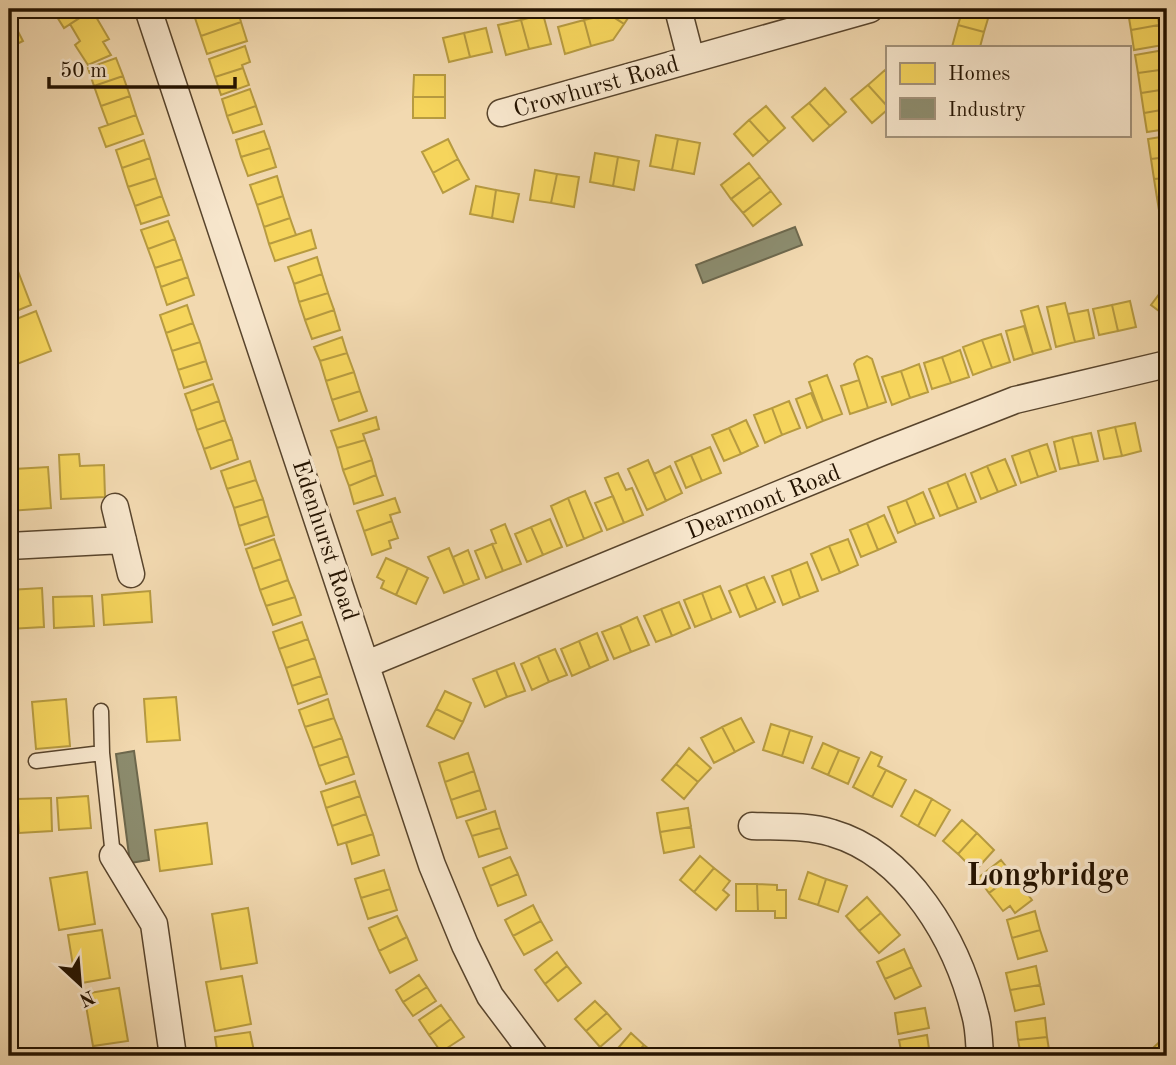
<svg xmlns="http://www.w3.org/2000/svg" width="1176" height="1065" font-family="'Old Standard TT',serif">
<rect width="100%" height="100%" fill="#f2d9b0"/>
<filter id="stains"><feTurbulence type="fractalNoise" baseFrequency=".00286" numOctaves="4"/><feColorMatrix values="0 0 0 0 .2 0 0 0 0 .09 0 0 0 0 .02 0 0 0 .5 -.17"/></filter>
<radialGradient id="worn" r=".72"><stop offset=".6" stop-color="#630" stop-opacity="0"/><stop offset="1" stop-color="#630" stop-opacity=".3"/></radialGradient>
<!-- homes -->
<path fill="#f6d55c" stroke="#b79b40" stroke-width="2" d="M52 9H91L92 10 64 28Z
M224 9H237L241 22 201 36 195 18Z
M603 9H634L624 24Z
M963 9H979L990 12 984 32 958 25Z
M1142 9H1157L1159 25 1131 30 1128 12Z
M92 10 109 39 103 42 111 55 88 65 75 45 80 41 70 24Z
M602 10 624 24 613 40 591 46 584 20 597 17Z
M9 14 23 41 9 48Z
M543 14 551 44 529 49 521 20Z
M521 20 529 49 506 55 498 25Z
M584 20 591 46 565 54 558 27Z
M241 22 247 41 207 54 201 36Z
M958 25 984 32 980 47H952Z
M1159 25 1163 45 1134 50 1131 30Z
M486 28 492 52 470 57 464 33Z
M464 33 470 57 449 62 443 38Z
M245 46 250 62 242 65 243 68 215 77 209 59Z
M1164 50 1167 69 1138 73 1135 55Z
M116 58 123 76 94 86 88 68Z
M243 68 249 85 221 95 215 77Z
M1167 69V89L1141 93 1138 73Z
M885 70 887 73V106L868 85Z
M414 75H445V97H413Z
M123 76 130 96 101 106 94 86Z
M868 85 887 106V110L872 123 851 99Z
M825 88 846 112 830 126 809 103Z
M250 89 256 106 227 116 222 99Z
M1167 89V109L1144 113 1141 93Z
M130 96 136 115 108 125 101 106Z
M413 97H445V118H413Z
M809 103 830 126 813 141 792 117Z
M256 106 262 124 233 133 227 116Z
M766 106 785 128 769 142 749 120Z
M1167 109V129L1147 132 1144 113Z
M136 115 143 134 106 147 99 128Z
M749 120 769 142 753 156 734 134Z
M264 131 270 148 241 157 236 140Z
M656 135 678 139 672 170 650 166Z
M1167 136V157L1151 159 1148 139Z
M448 139 458 159 433 173 422 152Z
M678 139 700 143 694 174 672 170Z
M144 140 150 158 122 168 116 150Z
M270 148 276 167 248 176 241 157Z
M595 153 618 157 613 186 590 182Z
M618 157 639 161 634 190 613 186Z
M1167 157V178L1154 179 1151 159Z
M150 158 156 178 128 187 122 168Z
M458 159 469 179 443 193 433 173Z
M749 163 760 177 731 199 721 185Z
M535 170 557 174 551 203 530 200Z
M557 174 579 177 574 207 551 203Z
M277 176 283 196 257 205 250 185Z
M760 177 771 191 743 213 731 199Z
M156 178 162 196 135 206 128 187Z
M1167 178V196L1157 198 1154 179Z
M476 186 496 190 492 218 470 214Z
M496 190 519 194 513 222 492 218Z
M771 191 781 204 753 226 743 213Z
M162 196 169 215 141 224 135 206Z
M283 196 290 218 264 227 257 205Z
M1167 196V215L1160 216 1157 198Z
M290 218 296 235 269 244 264 227Z
M168 221 175 239 148 249 141 230Z
M311 230 316 248 275 261 269 244Z
M175 239 182 259 155 268 148 249Z
M317 257 322 274 294 284 288 267Z
M182 259 188 277 161 287 155 268Z
M16 266 31 305 9 314V268Z
M322 274 328 293 299 302 294 284Z
M188 277 194 295 167 305 161 287Z
M1163 289 1167 292V317L1151 305Z
M328 293 334 310 305 320 299 302Z
M1130 301 1136 327 1118 331 1112 305Z
M1065 303 1075 342 1056 347 1047 307Z
M187 305 193 323 166 333 160 315Z
M1112 305 1118 331 1099 335 1093 309Z
M1038 306 1051 349 1033 354 1021 311Z
M334 310 340 330 312 339 305 320Z
M1088 310 1094 338 1075 342 1068 314Z
M36 311 51 351 17 364 9 341V322Z
M193 323 200 342 172 351 166 333Z
M1024 326 1033 354 1014 360 1006 331Z
M1001 334 1010 362 992 368 982 340Z
M342 337 347 353 320 361 314 347Z
M982 340 992 368 973 375 963 347Z
M200 342 206 361 178 370 172 351Z
M960 350 969 377 951 383 942 357Z
M347 353 354 372 326 381 320 361Z
M867 356 872 359 886 402 868 408 854 364 857 360Z
M942 357 951 383 932 389 924 363Z
M206 361 212 379 184 388 178 370Z
M919 364 928 392 910 398 901 371Z
M901 371 910 398 892 405 882 377Z
M354 372 360 391 332 400 326 381Z
M827 375 842 414 823 421 809 382Z
M859 380 868 408 850 414 841 386Z
M213 384 219 401 191 411 185 394Z
M360 391 367 411 339 421 332 400Z
M811 393 823 421 807 428 796 399Z
M219 401 225 420 197 430 191 411Z
M789 401 800 428 782 435 772 408Z
M772 408 782 435 765 443 754 415Z
M376 417 379 429 363 434 365 440 337 448 331 431Z
M225 420 232 439 204 449 197 430Z
M746 420 758 446 741 454 729 428Z
M1135 423 1141 451 1122 456 1115 427Z
M1115 427 1122 456 1104 459 1098 431Z
M729 428 741 454 724 461 712 435Z
M1091 433 1098 461 1079 465 1072 437Z
M1072 437 1079 465 1060 469 1054 442Z
M232 439 238 459 211 469 204 449Z
M365 440 372 460 343 470 337 448Z
M1047 444 1056 471 1038 477 1029 450Z
M710 447 721 473 702 481 691 455Z
M1029 450 1038 477 1021 483 1012 456Z
M79 454 80 466 104 465 105 497 61 499 59 455Z
M691 455 702 481 686 488 675 462Z
M1005 459 1016 485 998 492 987 466Z
M372 460 376 475 349 486 343 470Z
M648 460 666 501 647 510 628 469Z
M250 461 256 480 227 489 221 471Z
M670 466 682 493 666 501 654 474Z
M987 466 998 492 981 499 971 473Z
M48 467 51 508 9 511V482L15 481 14 469Z
M618 473 626 490 632 488 643 515 624 523 605 478Z
M965 474 976 502 958 509 947 482Z
M376 475 383 495 354 504 349 486Z
M256 480 263 499 234 508 227 489Z
M947 482 958 509 940 516 929 489Z
M585 491 602 531 584 539 568 498Z
M923 492 934 518 916 525 906 500Z
M613 496 624 523 607 530 595 503Z
M395 498 400 512 390 515 392 521 364 531 357 511Z
M568 498 584 539 567 546 551 506Z
M263 499 268 516 239 526 234 508Z
M906 500 916 525 898 533 888 507Z
M884 515 896 542 878 550 867 523Z
M268 516 274 535 245 545 239 526Z
M550 519 562 547 543 555 531 527Z
M392 521 398 538 389 541 391 548 372 555 364 531Z
M867 523 878 550 861 557 850 530Z
M505 524 521 564 503 571 492 544 496 543 491 530Z
M531 527 543 555 527 562 515 534Z
M274 539 281 559 253 569 246 549Z
M848 539 858 565 840 573 829 546Z
M492 544 503 571 486 578 475 551Z
M829 546 840 573 822 580 811 554Z
M449 548 464 585 444 593 428 557Z
M468 550 479 579 464 585 453 557Z
M386 558 408 568 396 595 381 588 384 581 377 577Z
M281 559 288 580 260 590 253 569Z
M807 562 818 591 800 598 790 569Z
M408 568 428 578 416 604 396 595Z
M790 569 800 598 783 605 772 576Z
M764 577 775 602 757 610 746 584Z
M288 580 295 597 266 606 260 590Z
M746 584 757 610 740 617 729 591Z
M720 586 731 612 712 620 702 593Z
M42 588 44 627 9 629V590Z
M150 591 152 622 104 625 102 595Z
M702 593 712 620 695 627 684 600Z
M92 596 94 626 54 628 53 597Z
M295 597 301 615 273 625 266 606Z
M679 602 690 628 672 636 661 609Z
M661 609 672 636 656 642 644 616Z
M637 617 649 645 631 652 620 625Z
M302 622 308 639 279 649 273 632Z
M620 625 631 652 614 659 602 632Z
M597 633 608 660 590 668 579 641Z
M308 639 315 658 286 668 279 649Z
M579 641 590 668 572 676 561 649Z
M555 649 567 675 549 682 538 656Z
M538 656 549 682 532 690 521 664Z
M315 658 321 676 292 686 286 668Z
M514 663 525 691 507 697 496 670Z
M496 670 507 697 485 707 473 679Z
M321 676 327 694 298 704 292 686Z
M445 691 471 703 463 722 436 709Z
M176 697 180 740 147 742 144 699Z
M66 699 70 746 36 749 32 702Z
M328 699 334 718 305 727 299 710Z
M436 709 463 722 454 739 427 726Z
M334 718 342 738 313 748 305 727Z
M741 718 754 742 735 752 722 727Z
M771 724 790 730 782 756 763 750Z
M722 727 735 752 714 763 701 738Z
M790 730 812 737 803 763 782 756Z
M342 738 348 756 319 766 313 748Z
M823 743 839 750 828 775 812 768Z
M689 748 711 768 698 782 676 764Z
M839 750 859 758 848 784 828 775Z
M871 752 882 757 878 766 886 770 872 797 853 787Z
M468 753 474 771 445 782 439 763Z
M348 756 354 774 326 784 319 766Z
M676 764 698 782 684 799 662 780Z
M886 770 906 780 892 807 872 797Z
M474 771 480 790 451 800 445 782Z
M355 781 360 796 326 808 321 792Z
M480 790 486 809 457 818 451 800Z
M915 790 932 799 918 826 901 816Z
M88 796 91 828 59 830 57 798Z
M360 796 366 814 332 826 326 808Z
M51 798 52 831 19 833 17 799Z
M932 799 950 810 935 836 918 826Z
M688 808 691 827 660 832 657 813Z
M495 811 500 828 472 836 466 821Z
M366 814 373 834 338 845 332 826Z
M962 820 977 833 958 854 943 841Z
M207 823 212 864 160 871 155 830Z
M691 827 694 847 664 853 660 832Z
M500 828 507 848 479 857 472 836Z
M977 833 994 850 975 871 958 854Z
M373 834 379 855 352 864 346 843Z
M700 856 714 868 694 892 680 880Z
M510 857 518 874 490 886 483 868Z
M1001 860 1013 875 989 893 978 878Z
M714 868 730 881 723 890 729 895 716 910 694 892Z
M384 870 390 889 361 898 355 879Z
M87 872 95 924 59 930 50 878Z
M808 872 826 879 818 905 799 899Z
M518 874 526 895 498 906 490 886Z
M1013 875 1032 900 1015 913 1010 906 1003 911 989 893Z
M826 879 847 886 838 912 818 905Z
M736 884H757L758 911H736Z
M757 884 777 885V890H786V918H775V911H758Z
M390 889 397 910 368 919 361 898Z
M867 897 881 913 859 931 846 916Z
M533 905 541 921 513 936 505 920Z
M248 908 257 963 221 969 212 914Z
M1035 911 1040 930 1012 938 1007 920Z
M881 913 900 935 879 953 859 931Z
M397 916 407 937 379 951 369 928Z
M541 921 552 940 524 955 513 936Z
M102 930 110 978 76 984 68 935Z
M1040 930 1047 951 1018 959 1012 938Z
M407 937 417 960 390 973 379 951Z
M904 949 912 967 885 979 877 962Z
M557 952 567 966 545 984 535 970Z
M567 966 581 983 558 1001 545 984Z
M1036 966 1040 985 1010 990 1006 973Z
M912 967 921 986 895 999 885 979Z
M419 975 427 987 403 1002 396 990Z
M242 976 251 1024 215 1031 206 982Z
M1040 985 1044 1004 1015 1011 1010 990Z
M427 987 436 1001 413 1016 403 1002Z
M119 988 128 1041 93 1046 84 994Z
M595 1001 607 1013 586 1031 575 1019Z
M441 1005 451 1019 429 1035 419 1020Z
M925 1008 929 1028 898 1034 895 1013Z
M607 1013 621 1029 600 1047 586 1031Z
M1045 1018 1047 1037 1018 1040 1016 1022Z
M451 1019 464 1037 441 1052 429 1035Z
M250 1032 255 1056H218L215 1037Z
M631 1033 644 1045 634 1056H616L613 1054Z
M927 1035 930 1055 902 1056 899 1040Z
M1167 1035V1056H1162L1154 1047Z
M1047 1037 1050 1056H1021L1018 1040Z
M644 1045 658 1056H634Z
M128 1048 129 1056H91V1054Z"/>
<!-- industry -->
<path fill="#8c8c6e" stroke="#6d684d" stroke-width="2" d="M795 227 802 245 703 283 696 265Z
M134 751 149 860 130 863 116 754Z"/>
<g fill="none" stroke-linecap="round" stroke-linejoin="round">
<!-- lane casing -->
<g stroke="#58442c" stroke-width="17">
<path id="lane" d="M101 711 102 753 113 856
M36 761 102 753"/>
</g>
<!-- street casing -->
<g stroke="#58442c" stroke-width="29">
<path id="street" d="M148 9 432 865 465 945 490 996 535 1056
M678 9 691 59
M501 113 870 9
M115 507 131 574
M9 546 123 540
M367 664 882 452 1015 400 1167 364
M752 826C777 827 807 825 832 833 908 855 957 941 975 1014 979 1027 979 1042 980 1056
M113 856 154 924 173 1056"/>
</g>
<!-- lane -->
<use href="#lane" stroke="#f7e6cc" stroke-width="14"/>
<!-- street -->
<use href="#street" stroke="#f7e6cc" stroke-width="26"/>
</g>
<g text-anchor="middle" stroke-width="7" stroke-linejoin="round" paint-order="stroke">
<!-- street labels -->
<g font-size="24" fill="#241300" stroke="#f7e6cc">
<text transform="translate(596 86) rotate(-16)" y="8">Crowhurst Road</text>
<text transform="translate(763 501) rotate(-22)" y="8">Dearmont Road</text>
<text transform="translate(326 540) rotate(72)" y="8">Edenhurst Road</text>
</g>
<!-- district labels -->
<g font-size="32" font-weight="bold" fill="#241300" stroke="#f7e6cc">
<text x="1048" y="885">Longbridge</text>
</g>
</g>
<!-- margin -->
<rect width="1176" height="1065" fill="none" stroke="#f2d9b0" stroke-width="35"/>
<rect x="10" y="10" width="1155" height="1044" fill="none" stroke="#241300" stroke-width="3.5"/>
<rect x="18" y="18" width="1141" height="1030" fill="none" stroke="#241300" stroke-width="2"/>
<!-- legend -->
<rect x="886" y="46" width="245" height="91" fill="#f7e6cc" stroke="#a3927a" stroke-width="2"/>
<rect x="900" y="63" width="35" height="21" fill="#f6d55c" stroke="#a3927a" stroke-width="2"/>
<text x="948" y="80" font-size="21" fill="#241300">Homes</text>
<rect x="900" y="98" width="35" height="21" fill="#8c8c6e" stroke="#a3927a" stroke-width="2"/>
<text x="948" y="116" font-size="21" fill="#241300">Industry</text>
<!-- north arrow -->
<g transform="translate(80 984) rotate(154)" stroke="#f7e6cc" stroke-width="5" paint-order="stroke">
<path d="M0-5L12 26L0 18L-12 26Z" fill="#241300"/>
<text y="-10" font-size="19" font-weight="bold" text-anchor="middle" fill="#241300">N</text>
</g>
<!-- scale -->
<path d="M49 77v10h186v-10" fill="none" stroke="#241300" stroke-width="3.5"/>
<text x="60" y="77" font-size="21" fill="#241300" stroke="#f7e6cc" stroke-width="5" paint-order="stroke">50 m</text>
<rect width="100%" height="100%" filter="url(#stains)"/>
<rect width="100%" height="100%" fill="url(#worn)"/>
</svg>
